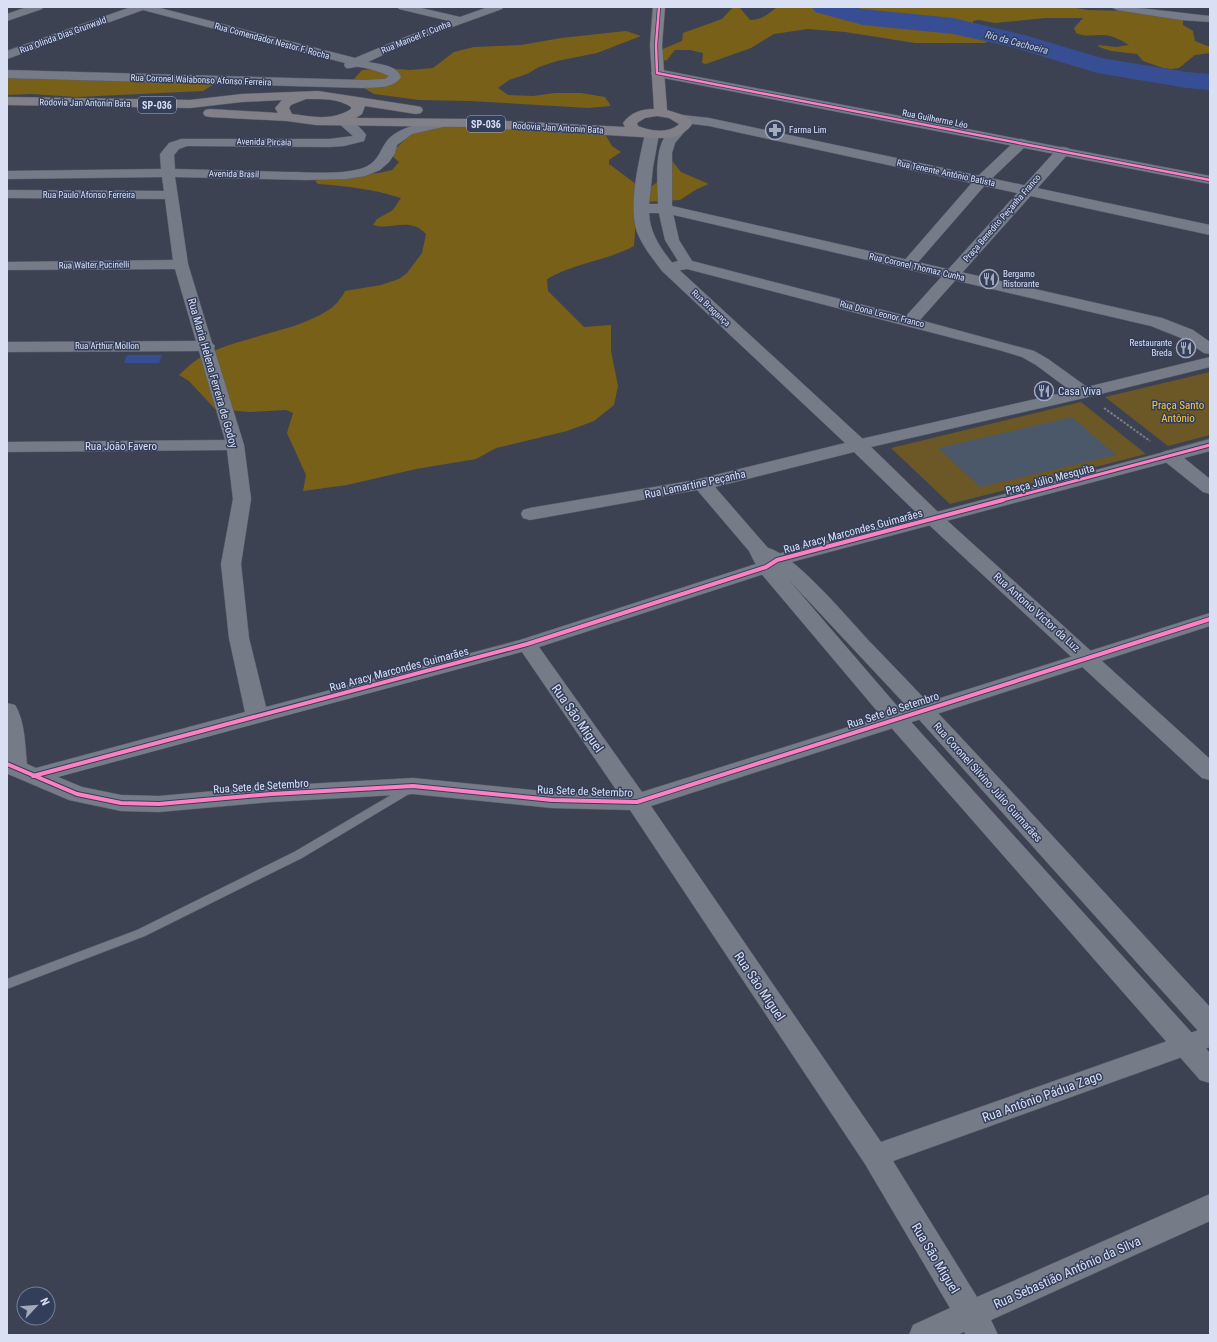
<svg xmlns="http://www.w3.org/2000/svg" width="1217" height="1342" font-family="'Roboto Condensed',sans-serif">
<rect width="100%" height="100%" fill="#3c4252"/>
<!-- green -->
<path fill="#6c5826" d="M1210 372V435L1168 446 1105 397Z
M1081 402 1146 454 950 504 891 448Z"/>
<!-- forest -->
<path fill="#786019" d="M733 7 740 8 750 20C762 20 768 14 777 7H1070L1088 10 1128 11 1183 20V25L1193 31 1195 41 1210 47V53L1195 55 1179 68 1171 69 1163 68 1143 61 1137 54 1111 51 1099 47 1098 45 1116 47 1129 45C1121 40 1112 35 1102 35 1093 35 1085 37 1076 33L1074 28 1083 18H1045L995 23 979 20 973 21V28L968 35 988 41 985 43H915L845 32 808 29 774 34 751 48 706 64 702 63 703 53 690 50H675L667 60 662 61 658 51 682 41 683 33 722 19Z
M626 31 641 36 597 53 557 61 539 67 527 74 509 80 498 88 508 95 533 96 555 93H581L605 97 611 106 588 108 470 101 419 100 374 94 362 87 354 79 362 70 385 68 410 70 433 68 454 52 474 47 521 45 561 38Z
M7 77 216 83 203 91 77 97 31 94 7 95Z
M438 125 605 134 612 146 621 152 609 160V164L640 187 649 188 659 181 669 157 681 172 709 184 697 189 680 200 645 202 637 204 634 246C606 261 574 263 547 279L548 291 584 327 611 325V351L618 386 614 405 594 421 567 431 496 448 476 459 416 469 347 485 303 491 306 475 287 433 293 413 286 410 250 412 215 409 189 381 179 375C185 370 191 363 198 359 236 336 290 334 327 311 334 307 342 298 345 291L381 285 399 279 407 273 422 253 426 234C409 216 392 231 373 225L377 219 393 210 401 198C374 189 346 186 318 184L315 181 322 178 379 173 392 170 399 162 392 156V152L414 131Z"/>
<!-- water -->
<path fill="#384e94" d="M127 355H162L159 363H124Z"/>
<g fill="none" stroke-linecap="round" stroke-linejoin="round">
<!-- river -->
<path fill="#384e94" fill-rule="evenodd" d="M812 7H853L863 9 953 18 1028 36 1101 58 1187 72 1210 74V90L1187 88 1097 73 1012 47 953 34 863 25 815 12Z"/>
</g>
<!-- building -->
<path fill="#4b5869" d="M1072 417 1116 455 980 487 938 448Z"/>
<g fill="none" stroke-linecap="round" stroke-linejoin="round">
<!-- service casing -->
<g stroke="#595e6c" stroke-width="1">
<path id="service" d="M410 784 414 785 415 788 414 791 302 858 145 936 7 989V979L137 930 294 852Z"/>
</g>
<!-- minor casing -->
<g stroke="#595e6c" stroke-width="1">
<path id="minor" d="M27 7H44L42 9 7 21V14Z
M131 7H156L355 58 400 39 449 21 399 9 397 7H417L460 17 488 7H504L502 9 408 43 368 62C378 64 397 65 401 77 393 89 376 87 363 88L7 78V70L363 80 385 79 389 76C380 72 369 68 359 67 354 66 351 69 346 68L344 65 345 63 143 10 7 59V51Z
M1111 7C1145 7 1177 13 1210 16V22L1181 20 1117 10Z
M343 118C352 120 361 127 366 135L364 141 344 146 329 147 187 146 179 149 174 155 175 169C212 170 250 171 287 172 311 172 338 175 360 169 382 163 379 145 393 135 407 125 426 123 442 119L447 120 448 123 447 126 412 134 397 145 395 153 389 162 380 170 365 176 346 179 306 180 175 177 188 264 212 343 215 346 214 348 244 445 251 499 241 564 249 638 266 707 520 640 759 563 770 556 1164 452 1170 451 1176 452 1179 456 1176 460 784 564 773 571 539 647 642 792 1210 613V626L651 806 881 1142 1210 1026V1047L893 1161 977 1297 1210 1194V1221L991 1320 998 1335H966L964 1332 957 1335H909L913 1325 950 1308 865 1164 630 810 552 808 413 794 271 802 159 812 121 811 69 800 8 774 7 703 15 705C25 721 25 745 27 764L36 768 245 712 229 638 221 564 233 499 227 450 7 452V442L225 440 199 351 7 352V342L196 341 175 269 7 270V262L173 260 165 199 7 198V190L164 191 162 177 7 179V171L161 169 160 154 169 143 181 139H329L353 136 337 122 338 119ZM522 652 619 794 552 792 413 778 271 786 159 796 121 795 82 787 58 777Z
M1021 139 1026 140 1028 143 1026 146 986 184 913 268 908 269 903 268 901 265 903 262 976 178 1016 140Z
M1063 147 1068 148 1070 151 1068 154 920 320 1034 351 1048 359 1087 387 1210 357V367L1084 398 858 450 852 449 849 445 852 441 1071 391 1036 365 1022 357 999 350 687 269 668 272 663 271 661 268 663 265 678 261 665 240 658 209 660 206 665 205 670 206 672 209 679 240 692 261 906 316 1058 148Z
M702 479 708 480 711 484 708 488 530 520 523 518 521 514 523 510 530 508Z"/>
</g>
<!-- tertiary casing -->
<g stroke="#595e6c" stroke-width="1">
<path id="tertiary" d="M682 115 709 118 1210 225V235L709 126 677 122 675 119 677 116Z
M678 127 683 128 685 131 675 143 672 153V206L1162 318 1193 330 1210 342V354L1204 353 1181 338 1151 326 665 213H649C650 234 661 249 674 265L865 441 941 515 1210 759V780L1202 778 927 523 854 452 715 487 768 548C796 555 851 622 873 645 988 764 1098 886 1210 1007V1036L1200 1033 915 715 788 579 904 714 1210 1053V1083L1200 1080 888 724 759 571 749 551 692 484 695 480 845 443 662 271C653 259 643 247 637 232 628 205 639 161 645 134L647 131H657L659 134 653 167 649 204H658C658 183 651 134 678 127Z
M1210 439V451L1184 458 1210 479V494L1203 492 1163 460 1161 456 1163 452Z"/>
</g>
<!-- secondary casing -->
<g stroke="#595e6c" stroke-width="1">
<path id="secondary" d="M657 69 1210 176V184L653 76 651 73 653 70Z"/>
</g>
<!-- primary casing -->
<g stroke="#595e6c" stroke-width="1">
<path id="primary" d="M653 7H665L662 45 667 110 686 116 693 123C684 136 673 138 658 138L468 127 316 125 287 121 210 117 205 116 203 113 205 110 210 109 278 113 275 108 282 100 242 102 190 108 7 105V97L190 100 242 94 318 91 416 106 421 107 423 110 421 113 416 114 365 106 362 114 356 118 468 119 625 127 623 123C631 112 642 109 654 109L650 45ZM306 99C321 99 338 98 351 107V109C332 121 313 117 292 114L289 108 291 105ZM657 116 669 118 679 124C669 134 649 131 638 126L637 123 645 118Z"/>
</g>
<!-- path -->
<path stroke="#7a7e8a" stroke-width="2" stroke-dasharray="2.5 1.5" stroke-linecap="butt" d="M1104 408 1150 441"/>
<!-- service -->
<use href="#service" fill="#767b88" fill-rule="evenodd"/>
<!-- minor -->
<use href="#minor" fill="#767b88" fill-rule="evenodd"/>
<!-- tertiary -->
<use href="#tertiary" fill="#767b88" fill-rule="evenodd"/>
<!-- secondary -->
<use href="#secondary" fill="#767b88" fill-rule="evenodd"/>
<!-- primary -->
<use href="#primary" fill="#817f88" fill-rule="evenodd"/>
<!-- cycleway-far2 casing -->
<g stroke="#333e5b" stroke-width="4">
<path id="cycleway-far2" d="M659 7 656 45 657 73 1210 180"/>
</g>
<!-- cycleway-far1 casing -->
<g stroke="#333e5b" stroke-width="5">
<path id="cycleway-far1" d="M999 501 1210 445"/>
</g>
<!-- cycleway casing -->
<g stroke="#333e5b" stroke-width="6">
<path id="cycleway" d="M7 764 77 794 121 803 159 804 271 794 413 786 552 800 637 802 1210 619
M33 776 527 644 766 567 777 560 1003 500"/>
</g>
<!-- cycleway-far2 -->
<use href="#cycleway-far2" stroke="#ff80c0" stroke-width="2.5"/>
<!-- cycleway-far1 -->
<use href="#cycleway-far1" stroke="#ff80c0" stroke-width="3"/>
<!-- cycleway -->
<use href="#cycleway" stroke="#ff80c0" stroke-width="4"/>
</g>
<!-- icons -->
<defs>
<g id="pharmacy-ring" transform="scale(1)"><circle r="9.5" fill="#333e5b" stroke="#a2a9bb" stroke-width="1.5"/><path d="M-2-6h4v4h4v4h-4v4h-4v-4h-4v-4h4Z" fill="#a2a9bb"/></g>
<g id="restaurant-ring" transform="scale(1)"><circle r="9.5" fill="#333e5b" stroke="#a2a9bb" stroke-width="1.5"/><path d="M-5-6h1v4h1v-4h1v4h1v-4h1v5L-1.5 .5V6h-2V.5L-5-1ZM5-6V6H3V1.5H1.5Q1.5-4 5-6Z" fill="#a2a9bb"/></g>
</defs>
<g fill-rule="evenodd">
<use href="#pharmacy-ring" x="775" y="130"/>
<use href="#restaurant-ring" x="989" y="279"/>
<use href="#restaurant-ring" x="1186" y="348"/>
<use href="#restaurant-ring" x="1044" y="391"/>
</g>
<g text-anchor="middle" stroke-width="3" stroke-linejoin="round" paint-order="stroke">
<!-- far-street labels -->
<g font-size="9" fill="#d9e0f3" stroke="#333e5b">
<text transform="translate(63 35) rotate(-20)" y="3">Rua Olinda Dias Grunwald</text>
<text transform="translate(416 37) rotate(-22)" y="3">Rua Manoel F. Cunha</text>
<text transform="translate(272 41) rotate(15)" y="3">Rua Comendador Nestor F. Rocha</text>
<text transform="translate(201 80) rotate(2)" y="3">Rua Coronel Walabonso Afonso Ferreira</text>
<text transform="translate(85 103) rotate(1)" y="3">Rodovia Jan Antonin Bata</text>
<text transform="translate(935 119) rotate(11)" y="3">Rua Guilherme Léo</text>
<text transform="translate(558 128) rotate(3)" y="3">Rodovia Jan Antonin Bata</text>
<text transform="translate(264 142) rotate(1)" y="3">Avenida Pircaia</text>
<text transform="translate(946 173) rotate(12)" y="3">Rua Tenente Antônio Batista</text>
<text transform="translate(234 174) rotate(1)" y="3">Avenida Brasil</text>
<text x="89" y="198">Rua Paulo Afonso Ferreira</text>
<text transform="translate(1002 218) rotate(-49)" y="3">Praça Benedito Peçanha Franco</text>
<text transform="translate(94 265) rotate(-1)" y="3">Rua Walter Pucinelli</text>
<text transform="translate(917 267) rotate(13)" y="3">Rua Coronel Thomaz Cunha</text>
<text transform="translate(711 308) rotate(43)" y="3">Rua Bragança</text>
<text transform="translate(882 314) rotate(14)" y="3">Rua Dona Leonor Franco</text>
<text x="107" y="349">Rua Arthur Mollon</text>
</g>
<!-- far-poi labels -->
<g font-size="9" fill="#d9e0f3" stroke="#333e5b" text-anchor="start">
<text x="789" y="133">Farma Lim</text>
<text x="1003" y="277">Bergamo<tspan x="1003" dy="10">Ristorante</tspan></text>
<text x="1172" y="346" text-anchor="end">Restaurante<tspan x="1172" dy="10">Breda</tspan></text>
</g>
<!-- far-water labels -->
<g font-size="10" font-style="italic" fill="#bccdf7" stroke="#333e5b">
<text transform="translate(1017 42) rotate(15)" y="4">Rio da Cachoeira</text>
</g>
<!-- shield labels -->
<g fill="#333e5b" stroke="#a7afc5" stroke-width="1">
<rect x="138" y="97" width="38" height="16" rx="3"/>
<rect x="467" y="116" width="38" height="16" rx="3"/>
</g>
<g font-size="10" font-weight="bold" fill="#d9e0f3">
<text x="157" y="109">SP-036</text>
<text x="486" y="128">SP-036</text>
</g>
<!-- street labels -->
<g font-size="11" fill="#d9e0f3" stroke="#333e5b">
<text transform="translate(213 373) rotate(74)" y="4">Rua Maria Helena Ferreira de Godoy</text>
<text x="121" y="450">Rua João Favero</text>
<text transform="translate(1050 479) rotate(-15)" y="4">Praça Júlio Mesquita</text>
<text transform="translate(695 484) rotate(-12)" y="4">Rua Lamartine Peçanha</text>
<text transform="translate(853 531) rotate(-15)" y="4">Rua Aracy Marcondes Guimarães</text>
<text transform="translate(1037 612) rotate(42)" y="4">Rua Antonio Victor da Luz</text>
<text transform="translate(399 669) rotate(-15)" y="4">Rua Aracy Marcondes Guimarães</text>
<text transform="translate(893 710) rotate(-18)" y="4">Rua Sete de Setembro</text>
<text transform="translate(988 782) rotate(48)" y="4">Rua Coronel Silvino Júlio Guimarães</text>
<text transform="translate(261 786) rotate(-4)" y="4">Rua Sete de Setembro</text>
<text transform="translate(585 791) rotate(2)" y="4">Rua Sete de Setembro</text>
</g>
<!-- poi labels -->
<g font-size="11" fill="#d9e0f3" stroke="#333e5b" text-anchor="start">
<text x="1058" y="395">Casa Viva</text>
</g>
<!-- park labels -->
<g font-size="11" fill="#f7c63b" stroke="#333e5b">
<text x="1178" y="409">Praça Santo<tspan x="1178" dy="13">Antônio</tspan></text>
</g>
<!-- near-street labels -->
<g font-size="13" fill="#d9e0f3" stroke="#333e5b">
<text transform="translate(578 718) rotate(55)" y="5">Rua São Miguel</text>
<text transform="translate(760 986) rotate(56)" y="5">Rua São Miguel</text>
<text transform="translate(1042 1096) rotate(-20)" y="5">Rua Antônio Pádua Zago</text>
<text transform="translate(936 1258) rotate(59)" y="5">Rua São Miguel</text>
<text transform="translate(1067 1272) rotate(-24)" y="5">Rua Sebastião Antônio da Silva</text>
</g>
</g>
<!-- border -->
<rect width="1217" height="1342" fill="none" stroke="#d9e0f3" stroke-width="16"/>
<!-- north arrow -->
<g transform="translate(36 1306) rotate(64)"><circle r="19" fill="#333e5b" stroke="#757f98"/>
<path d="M0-3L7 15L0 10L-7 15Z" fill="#a2a9bb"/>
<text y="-6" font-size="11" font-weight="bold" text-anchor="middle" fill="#d9e0f3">N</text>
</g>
</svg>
